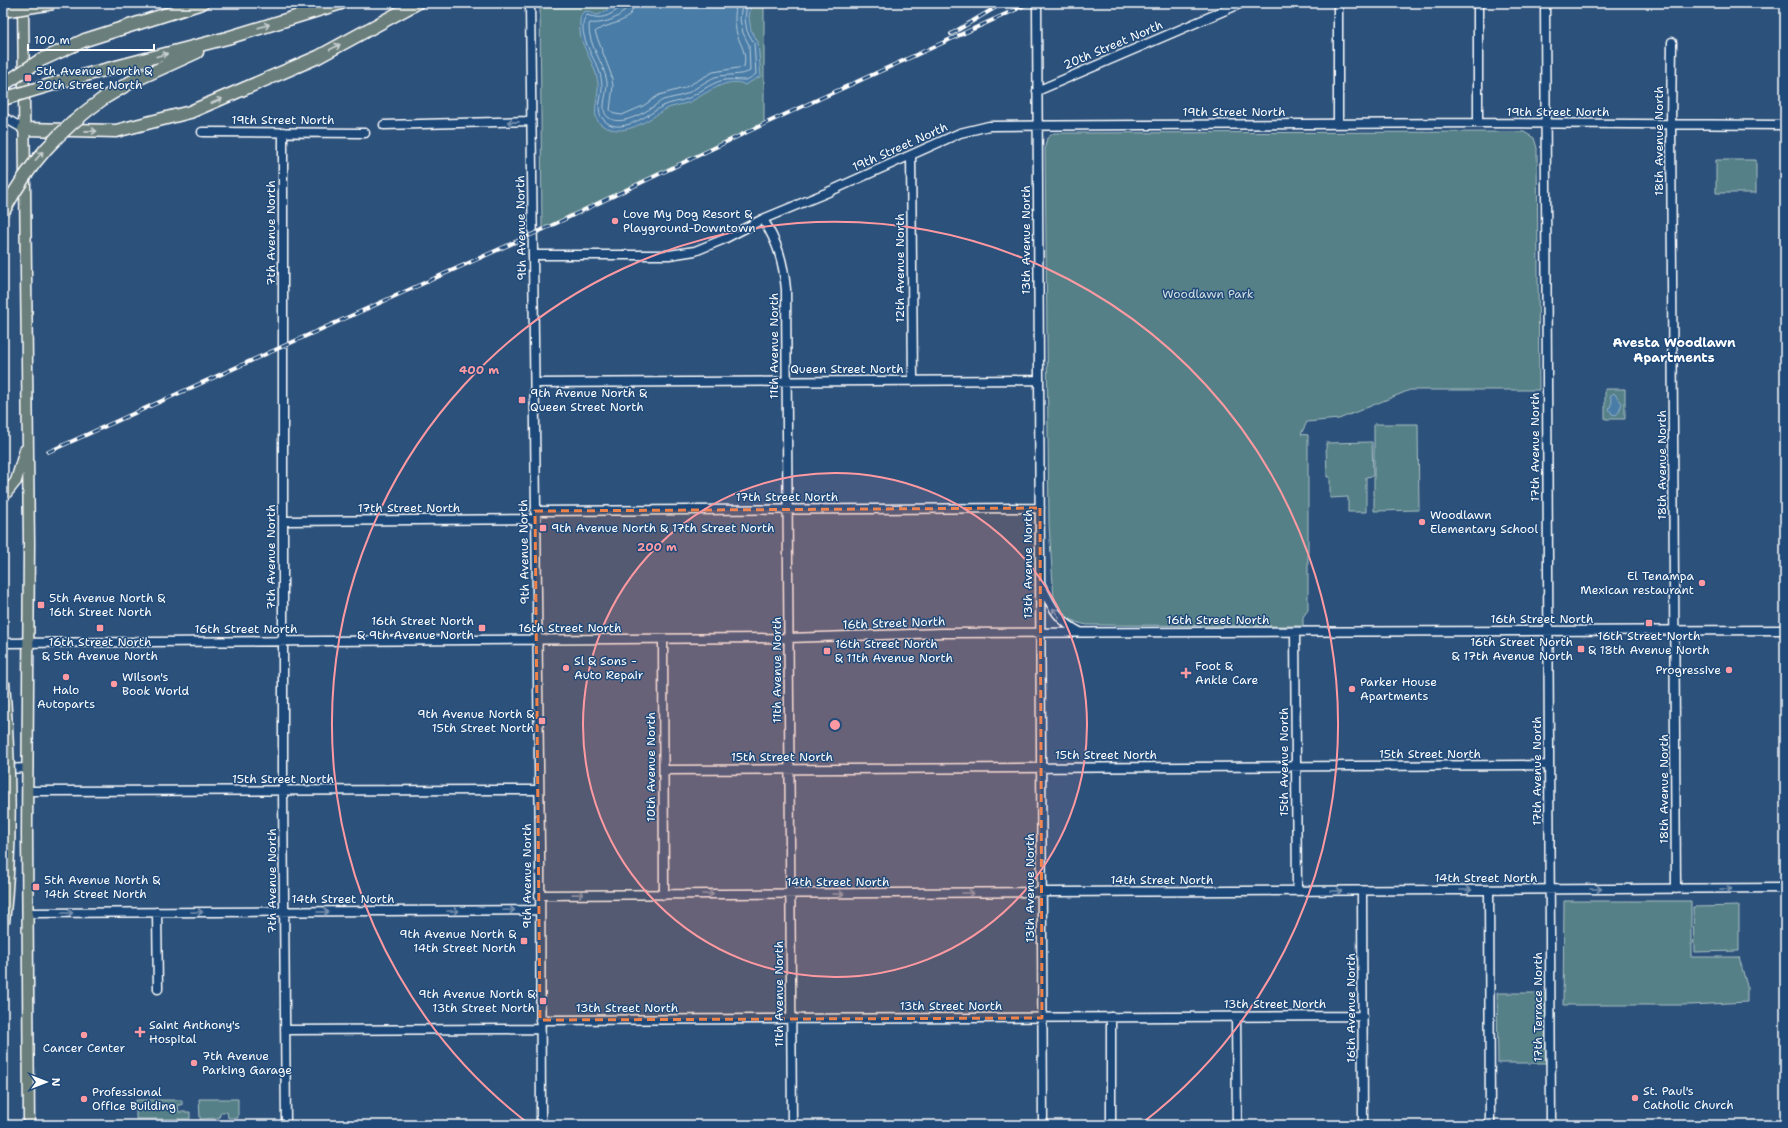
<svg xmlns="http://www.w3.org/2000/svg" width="1788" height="1128" font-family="'Shantell Sans',sans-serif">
<rect width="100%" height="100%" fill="#2c517b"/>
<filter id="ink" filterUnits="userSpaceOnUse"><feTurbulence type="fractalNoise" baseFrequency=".025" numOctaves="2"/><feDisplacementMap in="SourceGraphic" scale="8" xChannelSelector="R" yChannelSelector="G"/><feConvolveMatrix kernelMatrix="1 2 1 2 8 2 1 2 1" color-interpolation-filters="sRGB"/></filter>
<g filter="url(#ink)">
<!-- green -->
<path fill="#568087" stroke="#aac0c3" d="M540 3H764V124L542 230Z
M3 127 8 130V174H3Z
M1524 132 1534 138 1537 148 1539 390H1410L1339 419 1307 422 1301 434 1308 435V610L1303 617V626L1087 625C1071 622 1061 615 1054 600L1049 525 1045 147 1047 138 1054 133Z
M1716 160H1756V193H1716Z
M1605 389H1625V419H1605Z
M1374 424H1418L1419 510 1374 511Z
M1372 442 1373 476 1366 477V512H1348V497L1330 498V477H1327L1326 443Z
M1564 901H1691V957H1739L1747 986V1002L1691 1005H1563Z
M1739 906V951L1694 952 1693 907Z
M1497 993H1545L1546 1063H1498Z
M199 1099H238V1118H228L227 1112H221L219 1118 200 1119Z
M136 1100H182V1105H178L179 1112H190V1119H136Z"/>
<!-- water -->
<path fill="#497ca6" stroke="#92b0ca" d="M621 3H751L749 18 751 30 758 42 761 76 745 85C729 75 704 95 690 102 682 105 671 106 664 110 650 119 629 134 611 129 585 123 600 100 598 83 597 78 596 73 594 68 587 50 578 42 580 20 580 16 582 12 586 11 591 11 593 15 598 15Z
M1614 393 1622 403 1619 412 1616 415 1612 414 1609 409 1612 402 1610 396Z"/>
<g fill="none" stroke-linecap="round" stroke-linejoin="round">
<!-- shore -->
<path stroke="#b6cbdb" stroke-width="1" d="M622 3 621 7C608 17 601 20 587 15 576 27 590 52 596 64 600 70 602 80 602 87 602 98 595 111 603 119 618 138 649 114 663 106 670 102 681 102 689 98 698 93 706 87 715 83 725 78 735 80 745 80 748 80 753 76 756 74L754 43 747 31 745 19 747 3
M627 3C627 17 602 25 590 23L589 25C588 46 604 62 607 82 608 92 599 111 608 117 619 127 642 114 653 107 656 105 659 102 663 100 670 98 678 97 686 94 696 89 705 81 715 77 726 74 742 76 750 71L749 45 743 33 740 19 742 3
M634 3C633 25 607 22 595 32L611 74 613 86 610 110 615 114 622 115 643 106 659 95 684 88 713 72 744 67C747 52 741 47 737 34 734 24 735 14 736 3"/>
<!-- minor casing -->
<g stroke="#fff" stroke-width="11">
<path id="minor" d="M530 3 540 848 541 1125
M1037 3 1043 1125
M1338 3V124
M1545 4 1551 1125
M1672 42 1671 124 1676 889
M1037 91 1242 3
M3 117 24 129
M1478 123V4
M384 125 531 121
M202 132 365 133
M283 132V791L286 1125
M911 155 913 381
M763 219C778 244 783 260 786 289L792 1125
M534 255H669L695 251 722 240 763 219 826 193 960 133 989 126 1478 123 1785 125
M535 383 1039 380
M535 511 1040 508
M284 521 535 519
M1041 585C1051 606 1059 622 1080 632
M1295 632 1297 891
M663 639 664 895
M3 643 788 638 943 633 1785 630
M4 769 28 768
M664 770 1549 765
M27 791 539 790
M1489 890 1490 1125
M1362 891 1363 1125
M539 895 1785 888
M157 912 158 989
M28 913 539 910
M1111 1017V1125
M1236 1017 1237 1125
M540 1020 1363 1016
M285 1030 540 1029"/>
</g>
<!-- major casing -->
<g stroke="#fff" stroke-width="13">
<path id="major" d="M23 3 29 543 27 833 29 1125
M3 497 16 481 25 450"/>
</g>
<!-- highway casing -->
<g stroke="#fff" stroke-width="15">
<path id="highway" d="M85 40 202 3
M70 79 227 38 341 3
M104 98 131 82 197 52
M24 129 116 131 190 112 318 57 417 3"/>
</g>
<!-- minor -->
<use href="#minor" stroke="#1f4a7a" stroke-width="8"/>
<!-- major -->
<use href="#major" stroke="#6b7f7c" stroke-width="10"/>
<!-- highway -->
<use href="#highway" stroke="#6b7f7c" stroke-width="12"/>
<!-- rail casing -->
<g stroke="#fff" stroke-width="4">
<path id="rail" d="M951 34 1003 3
M48 452 542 230 764 124 1030 3"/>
</g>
<!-- rail -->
<use href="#rail" stroke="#1f4a7a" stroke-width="2.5" stroke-dasharray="8" stroke-linecap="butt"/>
<!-- highway-bridge casing -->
<g stroke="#fff" stroke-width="15" stroke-linecap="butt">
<path id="highway-bridge" d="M3 11 53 3
M3 85 39 61 85 40
M3 99 70 79
M3 212C30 162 58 131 104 98
M3 682C9 762 12 843 3 923"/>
</g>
<!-- highway-bridge -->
<use href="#highway-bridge" stroke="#6b7f7c" stroke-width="12"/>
</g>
<!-- one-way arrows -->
<defs><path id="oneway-shaft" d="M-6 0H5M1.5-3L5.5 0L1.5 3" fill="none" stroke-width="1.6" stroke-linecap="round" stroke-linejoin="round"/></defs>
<g stroke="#cbd2d1">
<use href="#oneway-shaft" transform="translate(264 26) rotate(-17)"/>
<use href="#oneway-shaft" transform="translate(335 47) rotate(-28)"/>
<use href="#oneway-shaft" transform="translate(162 55) rotate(-15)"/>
<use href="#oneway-shaft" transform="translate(217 101) rotate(-23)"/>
<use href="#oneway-shaft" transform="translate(91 131) rotate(1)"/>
<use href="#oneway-shaft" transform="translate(39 156) rotate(-49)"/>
</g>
<g stroke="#7992af">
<use href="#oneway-shaft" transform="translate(513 122) rotate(179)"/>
<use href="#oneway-shaft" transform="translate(1056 613) rotate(-126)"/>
<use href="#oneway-shaft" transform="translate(1596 889)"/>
<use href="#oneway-shaft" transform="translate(1726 889)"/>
<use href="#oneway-shaft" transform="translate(1466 890)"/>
<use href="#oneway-shaft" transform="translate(1336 891)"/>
<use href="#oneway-shaft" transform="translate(968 893)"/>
<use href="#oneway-shaft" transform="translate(578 894) rotate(-1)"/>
<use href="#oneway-shaft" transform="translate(708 894)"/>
<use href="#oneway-shaft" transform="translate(838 894)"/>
<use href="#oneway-shaft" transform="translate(509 910)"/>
<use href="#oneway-shaft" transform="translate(453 911)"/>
<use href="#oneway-shaft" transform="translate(197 912)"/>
<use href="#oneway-shaft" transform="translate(323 912)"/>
<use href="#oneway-shaft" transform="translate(67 913)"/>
</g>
</g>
<!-- marked area -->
<path fill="#ee8249" fill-opacity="0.2" stroke="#ee8249" stroke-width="3" stroke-dasharray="8 5" stroke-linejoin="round" d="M1040 508 1042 1018 540 1020 535 511Z"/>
<!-- distance rings -->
<circle cx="835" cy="725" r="252" fill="#ff9aa2" fill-opacity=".12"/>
<g fill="none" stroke="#ff9aa2" stroke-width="2">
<circle cx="835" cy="725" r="252"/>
<path d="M529 1124A503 503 0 1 1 1141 1124"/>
</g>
<!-- markers -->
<g fill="#ff9aa2" stroke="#1f4a7a" stroke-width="1.5">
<rect x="24" y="74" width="8" height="8" rx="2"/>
<circle cx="615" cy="221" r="4"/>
<rect x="518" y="396" width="8" height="8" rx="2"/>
<circle cx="1422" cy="522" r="4"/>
<rect x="539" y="524" width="8" height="8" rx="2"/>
<circle cx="1702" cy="583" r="4"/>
<rect x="37" y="601" width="8" height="8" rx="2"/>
<rect x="1645" y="619" width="8" height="8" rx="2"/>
<rect x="96" y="624" width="8" height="8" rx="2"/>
<rect x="478" y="624" width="8" height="8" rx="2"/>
<rect x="1577" y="645" width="8" height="8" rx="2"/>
<rect x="823" y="647" width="8" height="8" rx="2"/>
<circle cx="566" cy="668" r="4"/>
<circle cx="1729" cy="670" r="4"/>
<path d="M1184 667h4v4h4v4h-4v4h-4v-4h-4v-4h4z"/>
<circle cx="66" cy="677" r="4"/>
<circle cx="114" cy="684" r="4"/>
<circle cx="1352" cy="689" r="4"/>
<rect x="538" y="717" width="8" height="8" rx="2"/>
<rect x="32" y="883" width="8" height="8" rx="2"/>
<rect x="520" y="937" width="8" height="8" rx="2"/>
<rect x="539" y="997" width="8" height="8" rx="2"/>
<path d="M138 1026h4v4h4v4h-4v4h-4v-4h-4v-4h4z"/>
<circle cx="84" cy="1035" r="4"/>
<circle cx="194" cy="1063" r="4"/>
<circle cx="1635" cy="1098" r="4"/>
<circle cx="84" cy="1099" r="4"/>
</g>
<g text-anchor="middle" stroke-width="3" stroke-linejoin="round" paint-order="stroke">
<!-- street labels -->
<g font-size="12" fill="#fff" stroke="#1f4a7a">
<text transform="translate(1113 45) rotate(-23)" y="4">20th Street North</text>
<text x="1234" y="116">19th Street North</text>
<text x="1558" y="116">19th Street North</text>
<text x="283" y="124">19th Street North</text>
<text transform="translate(1659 141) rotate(-90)" y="4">18th Avenue North</text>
<text transform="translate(900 147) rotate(-24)" y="4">19th Street North</text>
<text transform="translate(521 228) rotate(-91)" y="4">9th Avenue North</text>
<text transform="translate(271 233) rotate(-90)" y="4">7th Avenue North</text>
<text transform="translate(1026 240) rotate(-90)" y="4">13th Avenue North</text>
<text transform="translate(900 268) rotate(-90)" y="4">12th Avenue North</text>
<text transform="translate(774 346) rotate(-90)" y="4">11th Avenue North</text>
<text x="847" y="373">Queen Street North</text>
<text transform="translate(1535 447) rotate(-90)" y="4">17th Avenue North</text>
<text transform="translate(1662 465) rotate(-90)" y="4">18th Avenue North</text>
<text x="787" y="501">17th Street North</text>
<text x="409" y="512">17th Street North</text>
<text transform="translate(524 552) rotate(-91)" y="4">9th Avenue North</text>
<text transform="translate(271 557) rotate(-90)" y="4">7th Avenue North</text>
<text transform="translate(1028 564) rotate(-90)" y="4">13th Avenue North</text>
<text x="1542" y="623">16th Street North</text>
<text x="1218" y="624">16th Street North</text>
<text transform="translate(894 623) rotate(-2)" y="4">16th Street North</text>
<text x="570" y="632">16th Street North</text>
<text x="246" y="633">16th Street North</text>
<text transform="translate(777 670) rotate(-90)" y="4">11th Avenue North</text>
<text x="1430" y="758">15th Street North</text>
<text x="1106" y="759">15th Street North</text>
<text x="782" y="761">15th Street North</text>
<text transform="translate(1284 762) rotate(-90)" y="4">15th Avenue North</text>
<text transform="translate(651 767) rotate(-90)" y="4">10th Avenue North</text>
<text transform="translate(1537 771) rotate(-90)" y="4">17th Avenue North</text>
<text x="283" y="783">15th Street North</text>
<text transform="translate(1664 789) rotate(-90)" y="4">18th Avenue North</text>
<text transform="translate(527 876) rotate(-90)" y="4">9th Avenue North</text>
<text x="1486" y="882">14th Street North</text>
<text x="1162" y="884">14th Street North</text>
<text transform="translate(272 881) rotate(-90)" y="4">7th Avenue North</text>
<text x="838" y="886">14th Street North</text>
<text transform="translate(1030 888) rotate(-90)" y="4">13th Avenue North</text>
<text x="343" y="903">14th Street North</text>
<text transform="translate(779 994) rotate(-90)" y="4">11th Avenue North</text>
<text x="1275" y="1008">13th Street North</text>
<text x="951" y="1010">13th Street North</text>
<text transform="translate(1538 1007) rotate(-90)" y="4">17th Terrace North</text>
<text x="627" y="1012">13th Street North</text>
<text transform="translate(1351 1008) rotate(-90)" y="4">16th Avenue North</text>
</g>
<!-- poi labels -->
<g font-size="12" fill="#fff" stroke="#1f4a7a" text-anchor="start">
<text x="36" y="75">5th Avenue North &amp;<tspan x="36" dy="14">20th Street North</tspan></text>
<text x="623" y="218">Love My Dog Resort &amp;<tspan x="623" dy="14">Playground-Downtown</tspan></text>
<text x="530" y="397">9th Avenue North &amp;<tspan x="530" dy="14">Queen Street North</tspan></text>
<text x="1430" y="519">Woodlawn<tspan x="1430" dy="14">Elementary School</tspan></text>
<text x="551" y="532">9th Avenue North &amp; 17th Street North</text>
<text x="1694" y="580" text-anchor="end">El Tenampa<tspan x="1694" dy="14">Mexican restaurant</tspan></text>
<text x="49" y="602">5th Avenue North &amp;<tspan x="49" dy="14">16th Street North</tspan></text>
<text x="474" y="625" text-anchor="end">16th Street North<tspan x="474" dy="14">&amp; 9th Avenue North</tspan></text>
<text x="1649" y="640" text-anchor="middle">16th Street North<tspan x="1649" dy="14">&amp; 18th Avenue North</tspan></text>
<text x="100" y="646" text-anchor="middle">16th Street North<tspan x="100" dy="14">&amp; 5th Avenue North</tspan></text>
<text x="1573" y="646" text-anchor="end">16th Street North<tspan x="1573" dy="14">&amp; 17th Avenue North</tspan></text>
<text x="835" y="648">16th Street North<tspan x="835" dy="14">&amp; 11th Avenue North</tspan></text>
<text x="574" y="665">Sl &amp; Sons -<tspan x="574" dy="14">Auto Repair</tspan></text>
<text x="1195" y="670">Foot &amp;<tspan x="1195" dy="14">Ankle Care</tspan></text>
<text x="1721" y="674" text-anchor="end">Progressive</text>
<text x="122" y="681">Wilson's<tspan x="122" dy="14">Book World</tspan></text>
<text x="1360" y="686">Parker House<tspan x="1360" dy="14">Apartments</tspan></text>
<text x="66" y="694" text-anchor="middle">Halo<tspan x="66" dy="14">Autoparts</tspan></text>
<text x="534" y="718" text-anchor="end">9th Avenue North &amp;<tspan x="534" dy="14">15th Street North</tspan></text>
<text x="44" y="884">5th Avenue North &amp;<tspan x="44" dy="14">14th Street North</tspan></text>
<text x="516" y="938" text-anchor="end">9th Avenue North &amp;<tspan x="516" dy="14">14th Street North</tspan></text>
<text x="535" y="998" text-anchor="end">9th Avenue North &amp;<tspan x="535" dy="14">13th Street North</tspan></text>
<text x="149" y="1029">Saint Anthony's<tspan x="149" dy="14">Hospital</tspan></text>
<text x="84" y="1052" text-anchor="middle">Cancer Center</text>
<text x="202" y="1060">7th Avenue<tspan x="202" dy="14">Parking Garage</tspan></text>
<text x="1643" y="1095">St. Paul's<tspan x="1643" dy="14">Catholic Church</tspan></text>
<text x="92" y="1096">Professional<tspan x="92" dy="14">Office Building</tspan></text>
</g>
<!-- park labels -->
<g font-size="12" fill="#d5dfe1" stroke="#1f4a7a">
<text x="1208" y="298">Woodlawn Park</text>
</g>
<!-- neighbourhood labels -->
<g font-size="13" font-weight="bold" fill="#fff" stroke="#1f4a7a">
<text x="1674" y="347">Avesta Woodlawn<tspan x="1674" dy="15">Apartments</tspan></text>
</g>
</g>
<circle cx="835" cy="725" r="6" fill="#ff9aa2" stroke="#1f4a7a" stroke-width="2"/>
<g font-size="12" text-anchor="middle" font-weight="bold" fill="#ff9aa2" stroke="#1f4a7a" stroke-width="3" stroke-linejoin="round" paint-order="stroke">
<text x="479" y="374">400 m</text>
<text x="657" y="551">200 m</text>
</g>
<!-- margin -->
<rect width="1788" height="1128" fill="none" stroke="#1f4a7a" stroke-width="16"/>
<rect x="8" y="8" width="1772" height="1112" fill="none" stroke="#fff" stroke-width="1.5" filter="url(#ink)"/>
<!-- north arrow -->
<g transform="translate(46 1082) rotate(90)" stroke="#1f4a7a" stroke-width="3" paint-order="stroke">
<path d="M0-3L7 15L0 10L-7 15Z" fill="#ffffff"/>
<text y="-6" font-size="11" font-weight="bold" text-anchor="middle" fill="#ffffff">N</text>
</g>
<!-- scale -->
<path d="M28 44v6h126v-6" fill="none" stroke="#ffffff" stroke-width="2"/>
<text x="34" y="44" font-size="12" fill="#ffffff" stroke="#1f4a7a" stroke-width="3" paint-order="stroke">100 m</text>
</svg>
